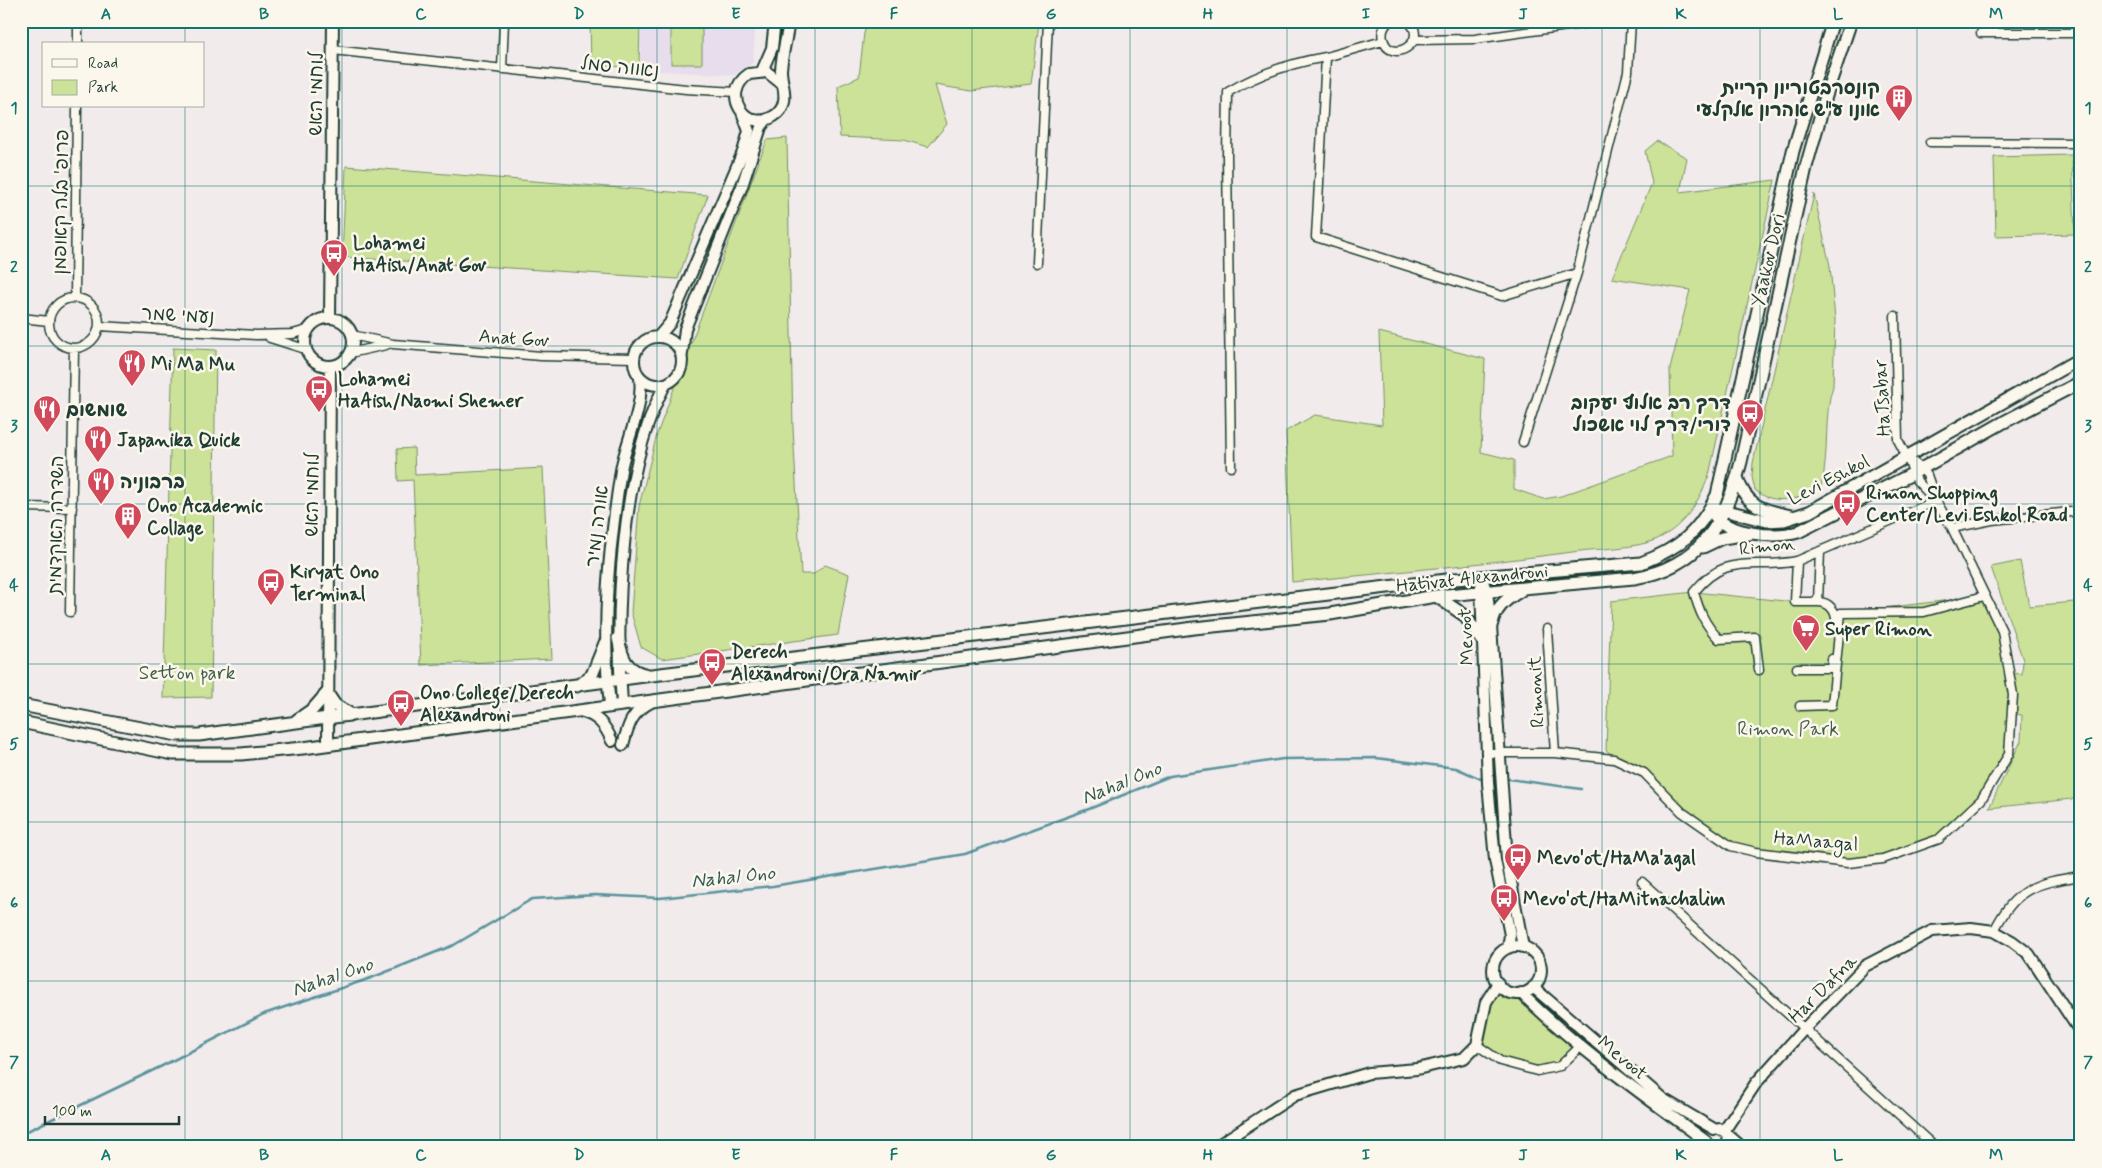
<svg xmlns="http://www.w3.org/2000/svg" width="2102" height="1168" font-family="Mynerve,'Playpen Sans Hebrew',sans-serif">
<rect width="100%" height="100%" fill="#f2ebec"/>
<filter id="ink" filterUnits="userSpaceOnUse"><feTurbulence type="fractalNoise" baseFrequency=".02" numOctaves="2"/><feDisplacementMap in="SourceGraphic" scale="10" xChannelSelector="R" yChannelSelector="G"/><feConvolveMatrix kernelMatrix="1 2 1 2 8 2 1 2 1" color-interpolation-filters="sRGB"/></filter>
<g filter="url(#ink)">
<!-- built -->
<path fill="#e7ddec" d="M641 21H756L753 63 734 75 641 70Z"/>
<!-- green -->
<path fill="#cce298" stroke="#769066" d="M590 21H640L639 68 591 65Z
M671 21H702V64H671Z
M868 21 1039 23 1031 84 971 91 935 85 947 124 928 147 904 140 840 137 838 86 859 77 864 33Z
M787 138 793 428 801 574H814L825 565 849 574 838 635 662 659 641 647 631 612 639 506 657 434 767 140Z
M1657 141 1687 158 1680 192 1775 180 1709 475C1700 499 1688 521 1665 535 1643 549 1605 548 1580 551 1484 564 1388 573 1292 582L1286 431 1315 415 1382 425 1379 332 1485 359 1481 452 1514 460V489L1543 499 1561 496 1672 456 1670 369 1690 290 1612 278 1652 183 1645 151Z
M2072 155 2075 234 1996 236 1994 157Z
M346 166 708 195 678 279 342 257Z
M1814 194 1830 266 1835 319 1833 386C1823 415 1830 454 1821 487 1804 500 1772 506 1755 490L1752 477 1753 463Z
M173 348 216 350 211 697 163 698Z
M414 448 415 475 543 468 552 659 421 665 413 480 398 481 397 449Z
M2020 561 2029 606 2074 602 2081 633V798L1989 808 2021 741 2022 715 2012 714 2009 754 1981 800 1939 839 1848 863 1731 846 1606 750 1611 601 1694 592 1795 602H1818L1841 613 1984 596 2002 631 2009 673 2022 674 2023 660 1991 567Z
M1498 983 1506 991 1521 993 1581 1046 1560 1066 1537 1071 1500 1061 1477 1045 1486 1002Z"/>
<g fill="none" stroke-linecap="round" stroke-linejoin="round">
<!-- stream -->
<path stroke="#5a939c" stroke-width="2.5" d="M1509 779 1581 789
M21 1134 162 1066 264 1014 371 978 454 945 532 899 595 895 660 898 773 886 965 854 1089 809 1170 776 1283 759 1376 758 1456 768 1481 779"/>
<!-- minor casing -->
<g stroke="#1f3d34" stroke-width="11">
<path id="minor" d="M1389 21C1384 26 1381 32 1383 39 1390 66 1431 41 1408 21
M1981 33H2081
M1414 40 1475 39 1604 21
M1383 41 1326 57 1316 237 1502 296 1577 273
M78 44V21
M333 50 686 89 736 92
M502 69 504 21
M1930 142 2081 143
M1037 263 1048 21
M75 298 77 106
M49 323a25 25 0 1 1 50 0a25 25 0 1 1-50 0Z
M21 318 49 321
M99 326 256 335 293 334 307 330
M352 335 393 344 541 356 634 358
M270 338 305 349
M350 353 386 345
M1523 442 1577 273 1628 72 1631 21
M1907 457 1917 481 1934 499
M1231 467 1227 156 1228 92C1260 73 1290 63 1326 57
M21 507 72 508
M1952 528 1992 520 2081 511
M1797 561 1795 602H1818L1820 551
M1818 602C1829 602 1837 611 1836 623
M70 612 74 348
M1547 629 1555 753
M1797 668H1831L1832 659
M1759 670 1755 637 1719 639C1705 625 1699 611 1694 592 1727 551 1753 570 1797 561L1936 501
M1800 706 1832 705 1841 613 1924 612 1984 596
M1487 753H1555L1614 759 1644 773 1682 812 1731 846 1756 852 1848 863 1883 859 1939 839 1981 800 2009 754 2013 695 2002 631 1952 528 1936 501 1927 475 1922 469 1907 457 1898 440 1895 316
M1642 882 1935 1147
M1994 931C2015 888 2035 883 2081 876
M1477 1045 1500 1061 1537 1071 1560 1066 1581 1046"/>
</g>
<!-- tertiary casing -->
<g stroke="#1f3d34" stroke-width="14">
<path id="tertiary" d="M762 71 772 48 775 21
M781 83 767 72 749 74C719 94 747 134 774 116 779 113 783 107 784 101 786 91 781 81 781 70 782 54 787 37 789 21
M330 317 333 21
M305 342a24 24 0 1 1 48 0a24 24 0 1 1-48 0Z
M659 336 670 323 743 152 749 131 742 112
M634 361a24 24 0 1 1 48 0a24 24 0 1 1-48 0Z
M682 354 685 329 742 186 761 127 767 119
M1481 577 1487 592 1491 626 1507 860 1523 947
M1481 586 1488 783 1495 860 1510 935 1508 948
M622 704C615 613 621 466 665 385
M610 705C601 626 609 548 621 470 626 440 644 408 640 378
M580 711C598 716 605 725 612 741
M328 744 330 366
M623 745C628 725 632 712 651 702
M1493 970a24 24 0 1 1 48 0a24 24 0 1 1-48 0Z
M1533 987 1663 1099 1714 1129
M1521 993C1578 1049 1643 1095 1707 1142
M1719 1129 1724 1131 1729 1136 1727 1147
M1724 1131 1756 1083 1804 1029 1865 966 1932 931 1971 928 1994 931 2012 941 2029 954 2081 1033
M1729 1136 1742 1147
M1215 1147 1295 1095 1369 1073 1417 1069 1464 1058 1477 1045 1486 1002 1498 983"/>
</g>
<!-- secondary casing -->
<g stroke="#1f3d34" stroke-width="15">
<path id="secondary" d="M1737 477C1746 507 1763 510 1791 516
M1719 509 1767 521 1784 520 1809 512 2081 358
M1715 516C1730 535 1776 538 1798 532L1912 474 2004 422 2081 382
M1703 547 1722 538 1749 534
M1436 596 1464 615 1483 641
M1491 626C1496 608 1503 601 1520 591
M618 638C622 658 626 671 648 675
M577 686 592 675 605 643
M21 705 177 735H199L652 675 1193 610 1455 579 1641 563C1680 548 1699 532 1717 495L1793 151 1833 21
M297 720 313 709 327 693 335 705 352 715
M21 722 173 754H241L303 748 1194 628 1330 614 1436 596 1634 578C1700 567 1726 522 1741 462L1806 167 1828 89 1851 21"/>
</g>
<!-- minor -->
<use href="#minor" stroke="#fbf7ec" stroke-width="8"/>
<!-- tertiary -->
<use href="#tertiary" stroke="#fbf7ec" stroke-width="10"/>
<!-- secondary -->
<use href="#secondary" stroke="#fbf7ec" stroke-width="11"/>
</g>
</g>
<!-- grid -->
<path fill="none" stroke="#0f766e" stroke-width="1" stroke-opacity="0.55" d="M185 21V44M342 21V1147M500 21V1147M657 21V1147M815 21V1147M972 21V1147M1130 21V1147M1287 21V1147M1445 21V1147M1602 21V1147M1760 21V1147M1917 21V1147M185 106V1147M21 186H2081M21 346H2081M21 504H2081M21 664H2081M21 822H2081M21 981H2081"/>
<!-- icons -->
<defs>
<g id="building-pin" transform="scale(1.4375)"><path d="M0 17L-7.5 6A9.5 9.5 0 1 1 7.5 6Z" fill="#d1495b" stroke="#fbf7ec"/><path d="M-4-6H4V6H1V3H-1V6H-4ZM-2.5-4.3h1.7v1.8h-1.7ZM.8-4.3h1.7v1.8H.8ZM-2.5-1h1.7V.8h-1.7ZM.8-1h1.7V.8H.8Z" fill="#fff"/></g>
<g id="bus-pin" transform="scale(1.4375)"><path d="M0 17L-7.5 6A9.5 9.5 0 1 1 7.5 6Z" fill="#d1495b" stroke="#fbf7ec"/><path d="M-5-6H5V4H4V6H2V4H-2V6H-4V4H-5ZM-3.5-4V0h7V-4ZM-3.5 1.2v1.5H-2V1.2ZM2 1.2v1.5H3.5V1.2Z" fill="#fff"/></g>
<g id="restaurant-pin" transform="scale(1.4375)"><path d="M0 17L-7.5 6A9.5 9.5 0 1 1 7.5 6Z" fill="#d1495b" stroke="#fbf7ec"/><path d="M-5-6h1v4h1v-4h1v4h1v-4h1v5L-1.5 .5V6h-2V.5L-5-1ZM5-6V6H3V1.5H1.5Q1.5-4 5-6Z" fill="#fff"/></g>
<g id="supermarket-pin" transform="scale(1.4375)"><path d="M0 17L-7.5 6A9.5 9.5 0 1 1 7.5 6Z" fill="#d1495b" stroke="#fbf7ec"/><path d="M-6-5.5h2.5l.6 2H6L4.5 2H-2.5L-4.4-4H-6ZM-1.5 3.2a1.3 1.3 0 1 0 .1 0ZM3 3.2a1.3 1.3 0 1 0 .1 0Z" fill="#fff"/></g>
</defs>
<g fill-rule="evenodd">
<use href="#building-pin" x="1899" y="98"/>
<use href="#bus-pin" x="334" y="253"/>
<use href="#restaurant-pin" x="132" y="363"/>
<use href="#bus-pin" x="319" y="389"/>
<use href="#restaurant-pin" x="47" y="409"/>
<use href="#bus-pin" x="1750" y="413"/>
<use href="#restaurant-pin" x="98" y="439"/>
<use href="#restaurant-pin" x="101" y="481"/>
<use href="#bus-pin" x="1847" y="503"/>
<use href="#building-pin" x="128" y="516"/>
<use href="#bus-pin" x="271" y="582"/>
<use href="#supermarket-pin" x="1806" y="628"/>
<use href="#bus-pin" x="712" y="662"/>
<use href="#bus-pin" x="401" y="703"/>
<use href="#bus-pin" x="1518" y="857"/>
<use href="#bus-pin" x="1504" y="898"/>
</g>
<g text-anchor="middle" stroke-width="5" stroke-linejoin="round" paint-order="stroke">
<!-- street labels -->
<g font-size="19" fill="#1f3d34" stroke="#fbf7ec">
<text transform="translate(620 66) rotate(6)" y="7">נאווה סמל</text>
<text transform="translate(315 94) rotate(-89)" y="7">לוחמי האש</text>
<text transform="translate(60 202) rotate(-89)" y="7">פרופ' בלה קאופמן</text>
<text transform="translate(1767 260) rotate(-77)" y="7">Yaakov Dori</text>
<text transform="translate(178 314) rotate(3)" y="7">נעמי שמר</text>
<text transform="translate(514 337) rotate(4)" y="7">Anat Gov</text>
<text transform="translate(1881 398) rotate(-93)" y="7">HaTsabar</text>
<text transform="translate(1828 479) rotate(-27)" y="7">Levi Eshkol</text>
<text transform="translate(311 495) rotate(-89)" y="7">לוחמי האש</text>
<text transform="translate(55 525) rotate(-89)" y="7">השדרה האקדמית</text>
<text transform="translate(596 526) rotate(-83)" y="7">אורה נמיר</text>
<text transform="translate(1767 545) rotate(-6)" y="7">Rimon</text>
<text transform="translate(1472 577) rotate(-6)" y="7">Hativat Alexandroni</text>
<text transform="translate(1465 637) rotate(-93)" y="7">Mevoot</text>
<text transform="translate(1535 692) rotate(-93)" y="7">Rimonit</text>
<text transform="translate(1816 840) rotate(5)" y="7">HaMaagal</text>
<text transform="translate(1822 988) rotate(-45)" y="7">Har Dafna</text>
<text transform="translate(1623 1057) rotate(39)" y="7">Mevoot</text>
</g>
<!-- poi labels -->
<g font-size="19" font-weight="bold" fill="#1f3d34" stroke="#fbf7ec" text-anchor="start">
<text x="1880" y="94" text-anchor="end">קונסרבטוריון קריית<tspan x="1880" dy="22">אונו ע"ש אהרון אלקלעי</tspan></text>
<text x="353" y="249">Lohamei<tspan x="353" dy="22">HaAish/Anat Gov</tspan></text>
<text x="151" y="370">Mi Ma Mu</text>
<text x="338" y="385">Lohamei<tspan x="338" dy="22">HaAish/Naomi Shemer</tspan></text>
<text x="1731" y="409" text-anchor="end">דרך רב אלוף יעקוב<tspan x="1731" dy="22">דורי/דרך לוי אשכול</tspan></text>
<text x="66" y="416">שומשום</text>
<text x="117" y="446">Japanika Quick</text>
<text x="120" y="488">ברבוניה</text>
<text x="1866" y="499">Rimon Shopping<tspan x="1866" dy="22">Center/Levi Eshkol Road</tspan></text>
<text x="147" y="512">Ono Academic<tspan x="147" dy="22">Collage</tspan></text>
<text x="290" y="578">Kiryat Ono<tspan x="290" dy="22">Terminal</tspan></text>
<text x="1825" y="635">Super Rimon</text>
<text x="731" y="658">Derech<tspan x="731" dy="22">Alexandroni/Ora Namir</tspan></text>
<text x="420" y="699">Ono College/Derech<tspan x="420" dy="22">Alexandroni</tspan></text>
<text x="1537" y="864">Mevo'ot/HaMa'agal</text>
<text x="1523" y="905">Mevo'ot/HaMitnachalim</text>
</g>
<!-- park labels -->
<g font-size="19" fill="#425e48" stroke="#fbf7ec">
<text x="187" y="679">Setton park</text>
<text x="1788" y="735">Rimon Park</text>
</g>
<!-- water labels -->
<g font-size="20" font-style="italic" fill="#335a57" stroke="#fbf7ec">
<text transform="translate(1121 782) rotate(-22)" y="7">Nahal Ono</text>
<text transform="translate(733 876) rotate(-6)" y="7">Nahal Ono</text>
<text transform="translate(332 976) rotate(-19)" y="7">Nahal Ono</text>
</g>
</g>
<!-- margin -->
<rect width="2102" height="1168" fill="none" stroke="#fbf7ec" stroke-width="55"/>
<!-- legend -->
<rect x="42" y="42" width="162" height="65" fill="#fbf7ec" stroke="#a3ada2"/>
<rect x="52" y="59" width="25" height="8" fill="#fbf7ec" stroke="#a3ada2"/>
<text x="88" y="68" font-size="15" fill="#1f3d34">Road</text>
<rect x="52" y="80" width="25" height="15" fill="#cce298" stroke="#a3ada2"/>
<text x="88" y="92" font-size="15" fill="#1f3d34">Park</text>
<!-- scale -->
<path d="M45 1116v8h134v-8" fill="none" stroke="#1f3d34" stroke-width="2.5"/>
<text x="52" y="1116" font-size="15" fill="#1f3d34" stroke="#fbf7ec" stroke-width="4" paint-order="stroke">100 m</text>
<rect x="28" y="28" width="2046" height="1112" fill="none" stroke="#0f766e" stroke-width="2"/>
<g font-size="16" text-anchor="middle" font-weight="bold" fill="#0f766e">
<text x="106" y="19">A</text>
<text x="264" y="19">B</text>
<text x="421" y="19">C</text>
<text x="579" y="19">D</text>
<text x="736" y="19">E</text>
<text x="894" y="19">F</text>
<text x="1051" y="19">G</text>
<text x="1208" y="19">H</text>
<text x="1366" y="19">I</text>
<text x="1523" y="19">J</text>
<text x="1681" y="19">K</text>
<text x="1838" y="19">L</text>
<text x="1996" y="19">M</text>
<text x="14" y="113">1</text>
<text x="2088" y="113">1</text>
<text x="14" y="272">2</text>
<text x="2088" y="272">2</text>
<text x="14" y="431">3</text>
<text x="2088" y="431">3</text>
<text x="14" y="590">4</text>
<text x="2088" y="590">4</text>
<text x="14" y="749">5</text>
<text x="2088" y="749">5</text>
<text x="14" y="908">6</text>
<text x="2088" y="908">6</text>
<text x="14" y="1067">7</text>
<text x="2088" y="1067">7</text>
<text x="106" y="1160">A</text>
<text x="264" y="1160">B</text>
<text x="421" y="1160">C</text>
<text x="579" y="1160">D</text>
<text x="736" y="1160">E</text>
<text x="894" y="1160">F</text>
<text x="1051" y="1160">G</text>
<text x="1208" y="1160">H</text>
<text x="1366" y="1160">I</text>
<text x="1523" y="1160">J</text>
<text x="1681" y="1160">K</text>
<text x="1838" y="1160">L</text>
<text x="1996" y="1160">M</text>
</g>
</svg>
